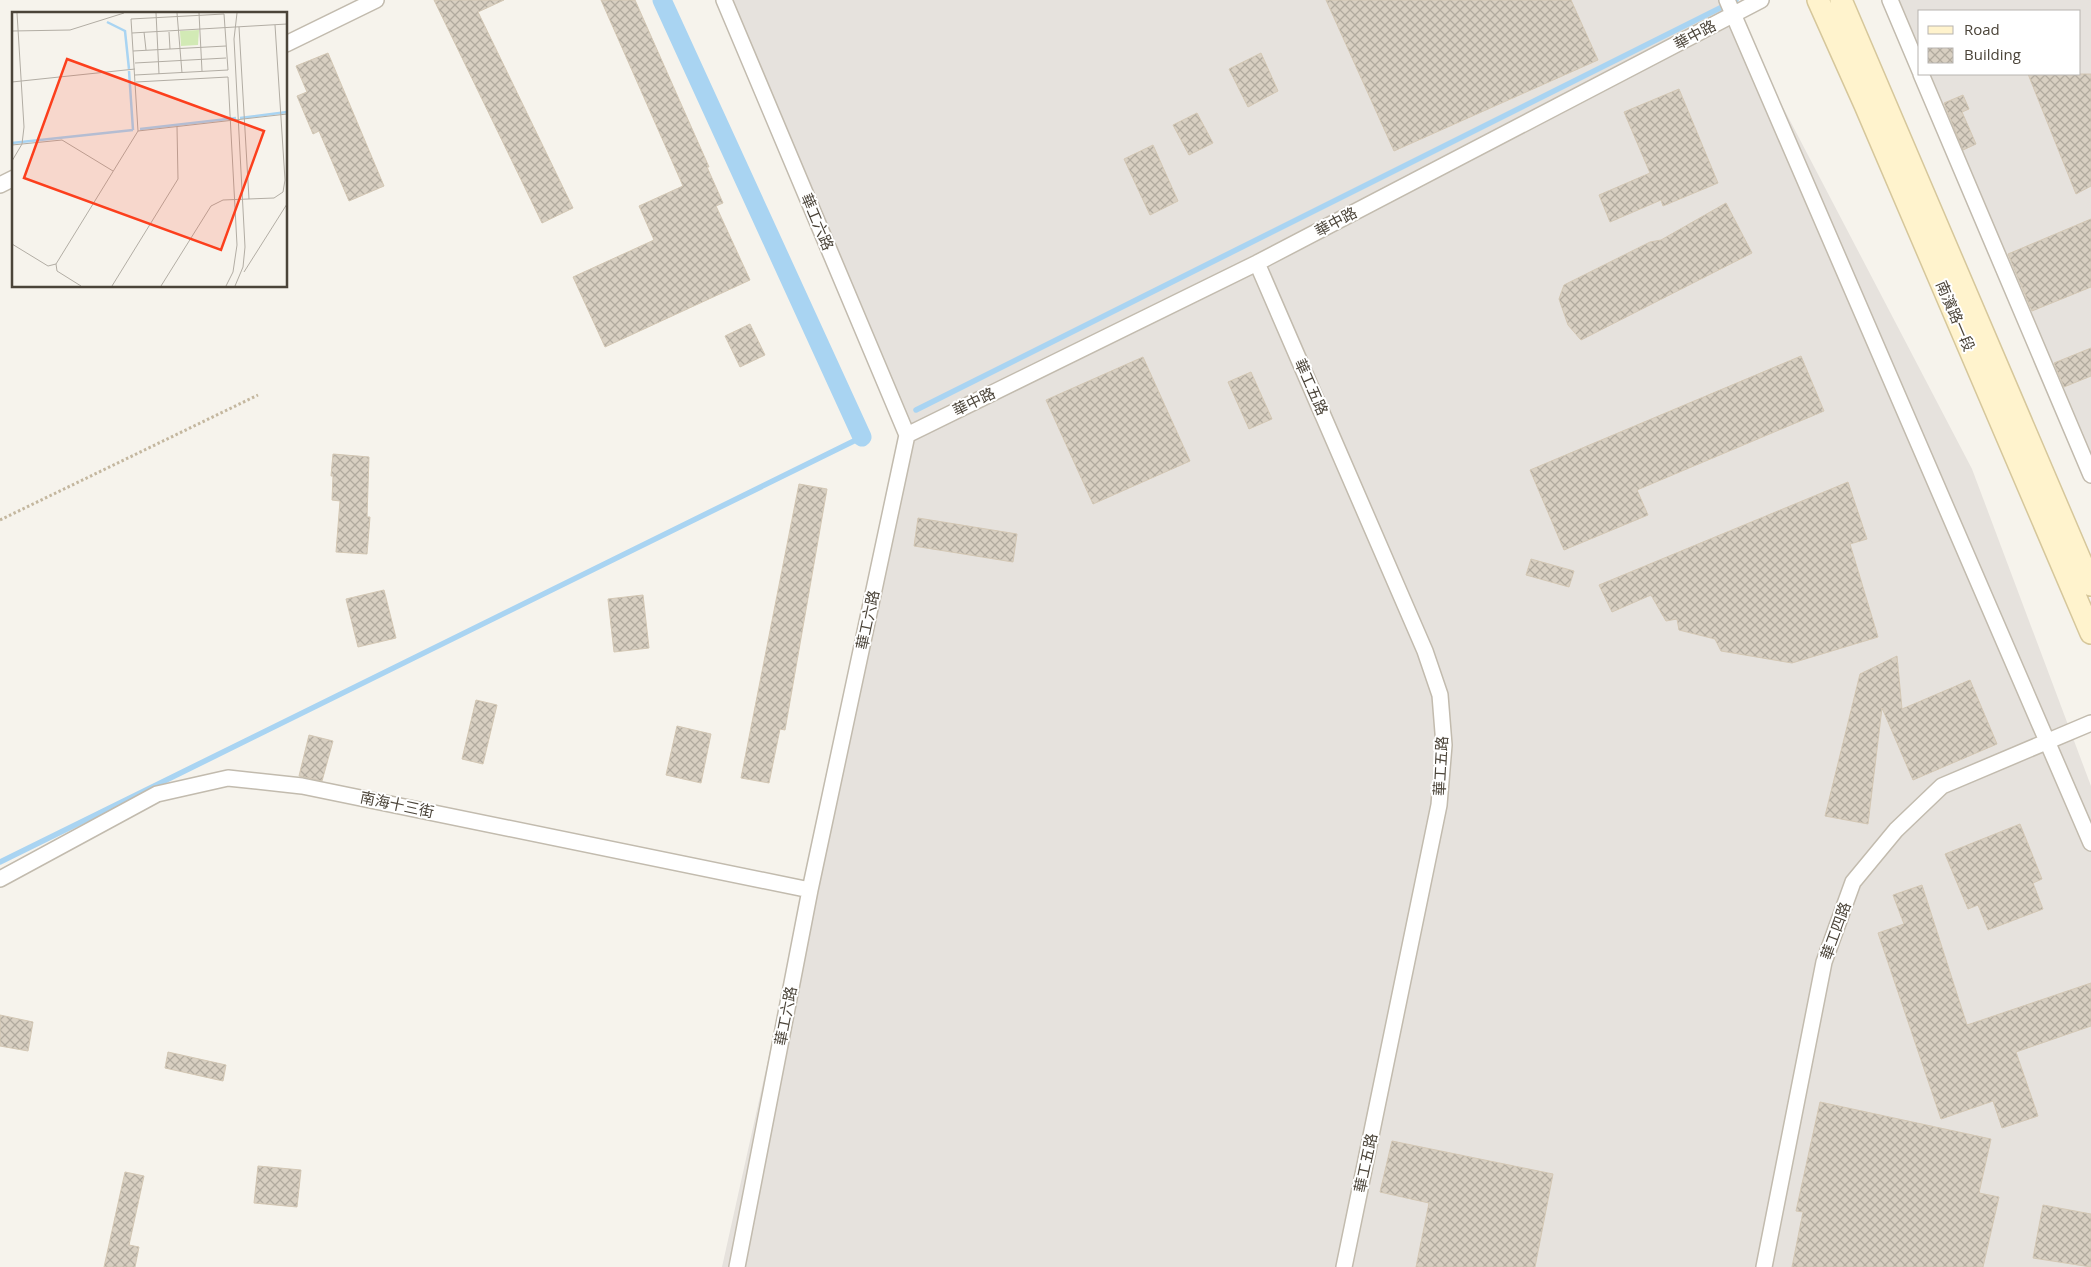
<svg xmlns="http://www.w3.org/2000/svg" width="2091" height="1267" font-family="'Open Sans','Noto Sans TC',sans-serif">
<defs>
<pattern id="building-cross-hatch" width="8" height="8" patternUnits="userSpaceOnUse" patternTransform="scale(1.25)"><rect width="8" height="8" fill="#d8cfc1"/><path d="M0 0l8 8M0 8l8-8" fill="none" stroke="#b1aa9e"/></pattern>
</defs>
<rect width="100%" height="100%" fill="#f6f3ec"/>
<!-- industrial -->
<path fill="#e6e2dd" d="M724 0H1727L1972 469 2091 786V1267H722L907 435Z
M1892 0H2091V464L1924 74H2080V11H1920V63Z"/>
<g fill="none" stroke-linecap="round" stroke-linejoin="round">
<!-- stream -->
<path stroke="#a9d4f2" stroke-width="5.5" d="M916 410 1736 0
M0 862 862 437"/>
<!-- canal -->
<path stroke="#a9d4f2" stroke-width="19" d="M662 0 862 437"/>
</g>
<!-- building -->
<path fill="url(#building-cross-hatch)" stroke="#d3c7b4" d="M434 0H504L478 12 573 208 542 223Z
M601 0H635L709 167H707L723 203 716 206 750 280 605 347 573 277 654 240 639 206 683 186Z
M1326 0H1571L1598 60 1394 151Z
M328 53 384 186 349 201 319 131 313 134 297 96 307 92 296 66Z
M1261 53 1278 91 1248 107 1229 69Z
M2028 74H2091V186L2076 194Z
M1679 89 1718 183 1663 206 1661 200 1610 222 1599 195 1650 173 1624 112Z
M1963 95 1969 109 1962 112 1976 144 1963 150 1944 103Z
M1197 113 1213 143 1189 155 1173 125Z
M1153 145 1178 201 1150 215 1124 159Z
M1726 203 1752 253 1581 340 1568 325 1559 299 1564 285 1650 242 1661 240Z
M2091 219V287L2032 311 2008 254Z
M750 324 765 355 740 367 725 336Z
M2091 348V376L2064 387 2054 363Z
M1801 356 1824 411 1637 490 1648 515 1564 550 1530 470Z
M1143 357 1190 461 1093 504 1046 400Z
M1251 372 1272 419 1249 429 1228 382Z
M333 454 369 457 367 517H370L367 554 336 552 340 501 332 500 333 476H331Z
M1848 482 1867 539 1850 544 1878 637 1792 663 1721 651 1715 639 1679 630 1677 619 1666 621 1651 595 1612 612 1599 585Z
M799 484 827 489 785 730 780 729 769 783 741 778Z
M918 518 1017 534 1013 562 914 546Z
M1531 559 1574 571 1569 587 1526 575Z
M384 590 396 638 358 647 346 599Z
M643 595 649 648 614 652 608 599Z
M1897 656 1902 709 1970 680 1997 744 1913 780 1882 708 1868 824 1825 816 1860 674Z
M476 700 497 705 483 764 462 759Z
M677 726 711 734 701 783 666 775Z
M309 735 333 741 322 781 299 776Z
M2020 824 2042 879 2033 883 2043 909 1988 930 1978 905 1968 909 1945 854Z
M1922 885 1967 1025 2091 983V1026L2016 1052 2038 1116 2002 1128 1993 1101 1941 1119 1878 933 1904 924 1893 895Z
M0 1015 33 1022 28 1051 0 1046Z
M168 1052 226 1065 223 1081 165 1068Z
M1820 1102 1991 1139 1979 1193 1999 1197 1983 1267H1792L1803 1212 1796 1211Z
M1392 1141 1553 1174 1535 1267H1416L1429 1203 1380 1192Z
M258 1166 301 1170 297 1207 254 1203Z
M125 1172 144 1176 129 1245 139 1247 135 1267H104Z
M2043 1205 2091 1214V1267L2033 1258Z"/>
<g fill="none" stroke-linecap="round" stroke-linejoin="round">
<!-- minor casing -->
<g stroke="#c2bbae" stroke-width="18">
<path id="minor" d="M724 0 907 435 810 890 737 1267
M1727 0 2091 843
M1890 0 1920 71
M286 44 376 0
M1921 74 2091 475
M0 185 14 178
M1257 263 1425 651 1440 695 1444 745 1439 805 1344 1267
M907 435 1257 263 1761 0
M0 879 157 794 228 778 302 786 810 890
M1764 1267 1824 962 1853 882 1896 830 1942 786 2091 723"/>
</g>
<!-- secondary casing -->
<g stroke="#d6c79b" stroke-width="24">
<path id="secondary" d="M1818 0 1865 105 2091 633
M1841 0 2091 585"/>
</g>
<!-- path -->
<path stroke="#c4b79f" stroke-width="3" stroke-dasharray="2.5 2.5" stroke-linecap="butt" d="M0 520 258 395"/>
<!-- minor -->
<use href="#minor" stroke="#fff" stroke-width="15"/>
<!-- secondary -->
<use href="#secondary" stroke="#fff3cd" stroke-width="21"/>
</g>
<g text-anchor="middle" stroke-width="4" stroke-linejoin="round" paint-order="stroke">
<!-- street labels -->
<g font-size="15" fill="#4b4439" stroke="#fff">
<text transform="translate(1695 35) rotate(-28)" y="5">華中路</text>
<text transform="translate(817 222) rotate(67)" y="5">華工六路</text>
<text transform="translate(1336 222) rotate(-28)" y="5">華中路</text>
<text transform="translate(1955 316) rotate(67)" y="5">南濱路一段</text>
<text transform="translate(1311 387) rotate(66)" y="5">華工五路</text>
<text transform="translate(974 402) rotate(-26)" y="5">華中路</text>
<text transform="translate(868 620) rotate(-78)" y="5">華工六路</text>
<text transform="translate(1441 766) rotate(-87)" y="5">華工五路</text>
<text transform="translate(397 805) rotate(12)" y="5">南海十三街</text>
<text transform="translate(1836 931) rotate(-70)" y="5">華工四路</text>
<text transform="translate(786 1016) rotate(-79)" y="5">華工六路</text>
<text transform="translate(1366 1163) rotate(-78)" y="5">華工五路</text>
</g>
</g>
<!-- overview -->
<g transform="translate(12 12)">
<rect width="275" height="275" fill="#f6f3ec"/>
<path d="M187 18 186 33 169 34 168 19Z" fill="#d2eab5"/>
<path fill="none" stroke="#a9d4f2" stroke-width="2.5" d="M95 10 113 19 117 57M117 59 121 118M228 106 275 100M128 117 224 106M0 131 121 118"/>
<path fill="none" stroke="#b2ada4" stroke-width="1" d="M144 1 147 62M165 1 170 61M187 1 190 59M227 15 237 187M0 19 58 18 112 1M132 20 134 38M157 20 158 37M120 21 275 12M121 39 214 34M123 51 214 46M123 63 216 58 212 2M0 70 123 57M124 70 216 65 225 233 221 260 214 274M126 119 275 102M0 133 50 128 101 159M0 149 10 132 12 115 5 1M0 232 36 254 44 252M44 252 126 119 119 7 212 2M44 252 45 259 69 274M232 260 275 192M100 274 166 167 165 115M149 274 199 194 211 188 262 186 271 180 273 168 263 13M223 274 231 255 233 235 222 27 225 1"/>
<path fill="#fc3f1d" fill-opacity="0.15" stroke="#fc3f1d" stroke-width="2.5" d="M55 47 252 119 209 238 12 166Z"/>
<rect width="275" height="275" fill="none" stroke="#4b4439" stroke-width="2.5"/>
</g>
<!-- legend -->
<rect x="1918" y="10" width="162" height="65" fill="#ffffff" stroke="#b7b4b0"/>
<rect x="1928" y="26" width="25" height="8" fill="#fff3cd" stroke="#b7b4b0"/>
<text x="1964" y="35" font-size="15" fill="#4b4439">Road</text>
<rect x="1928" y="48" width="25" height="15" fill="url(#building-cross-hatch)" stroke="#b7b4b0"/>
<text x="1964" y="60" font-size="15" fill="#4b4439">Building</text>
</svg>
